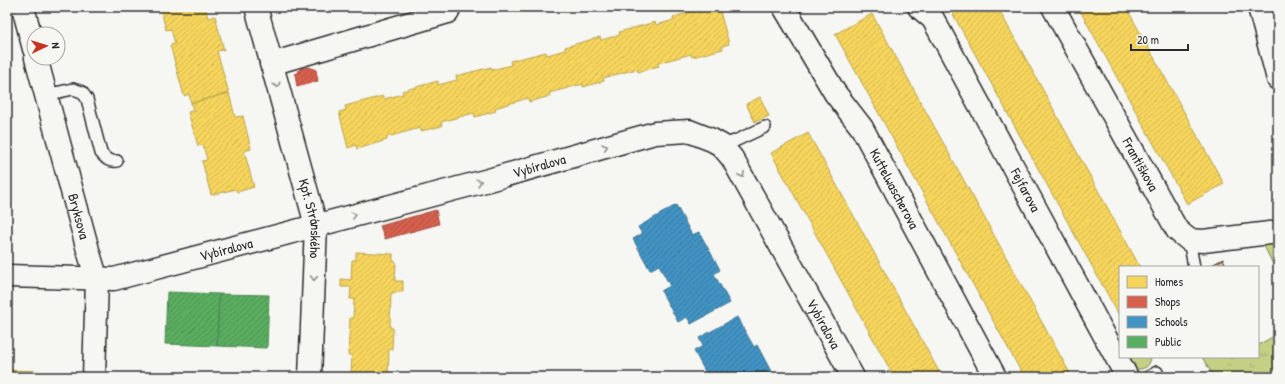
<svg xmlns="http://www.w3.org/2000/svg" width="1285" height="384" font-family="'Patrick Hand',sans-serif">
<defs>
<pattern id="grass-tufts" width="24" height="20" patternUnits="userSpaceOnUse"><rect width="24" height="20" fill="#c5d084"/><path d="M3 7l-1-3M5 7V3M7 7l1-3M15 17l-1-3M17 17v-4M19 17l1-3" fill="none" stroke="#a9b372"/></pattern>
<pattern id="homes-hatch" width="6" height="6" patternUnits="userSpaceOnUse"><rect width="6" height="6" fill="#f6d55c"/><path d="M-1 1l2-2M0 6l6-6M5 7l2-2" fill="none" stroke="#d3b750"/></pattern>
<pattern id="shops-hatch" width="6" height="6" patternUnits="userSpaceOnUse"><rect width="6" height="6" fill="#d6604d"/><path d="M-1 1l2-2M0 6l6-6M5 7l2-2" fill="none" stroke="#ae4f40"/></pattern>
<pattern id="schools-hatch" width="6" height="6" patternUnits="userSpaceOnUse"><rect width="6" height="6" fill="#4393c3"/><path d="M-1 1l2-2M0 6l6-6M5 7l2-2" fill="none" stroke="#38789f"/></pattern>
<pattern id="public-hatch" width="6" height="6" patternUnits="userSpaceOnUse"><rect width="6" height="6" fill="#5aae61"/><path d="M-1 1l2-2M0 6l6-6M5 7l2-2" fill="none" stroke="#4b8e50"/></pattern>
<pattern id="building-hatch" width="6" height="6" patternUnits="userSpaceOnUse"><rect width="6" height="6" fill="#e1c194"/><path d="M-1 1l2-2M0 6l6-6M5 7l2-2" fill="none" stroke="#c1a680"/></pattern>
</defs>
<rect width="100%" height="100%" fill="#f6f6f2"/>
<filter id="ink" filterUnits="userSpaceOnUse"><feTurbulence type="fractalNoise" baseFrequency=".025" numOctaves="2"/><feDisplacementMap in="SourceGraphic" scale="8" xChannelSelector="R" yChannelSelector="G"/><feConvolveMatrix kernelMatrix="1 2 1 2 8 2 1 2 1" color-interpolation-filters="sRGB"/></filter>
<g filter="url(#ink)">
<!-- grass -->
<path fill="url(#grass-tufts)" stroke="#787e58" d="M1278 242V274L1263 244Z
M1278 334V377H1214L1202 357H1230L1231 359 1236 357H1258V345Z
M1126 357H1151C1150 367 1144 370 1134 369Z"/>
<!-- homes -->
<path fill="url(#homes-hatch)" stroke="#b9a24d" d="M160 7H205L208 18 215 16 224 50 217 51 229 93 191 103 189 94 184 96 170 45 175 44 172 33 171 29 166 30Z
M710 7H711L712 10 719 8 729 44 722 46 723 49 692 57 691 54 658 63 659 66 638 72 637 69 603 78 604 81 583 87V84L549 93 550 96 529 102 528 98 495 108 496 111 475 117 474 113 441 122 442 126 421 131 420 128 387 137V140L357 149 356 145 348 148 339 112 346 110 345 106 383 96 384 99 403 94 402 91 438 81V85L457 80 456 76 491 67 492 70 511 65 510 61 546 52 547 55 565 50V47L600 37 601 40 620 35 619 32 655 22 656 25 674 20 673 17Z
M949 7H997L999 10 1140 267H1120V317Z
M1078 7H1126L1224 184 1187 204Z
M872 14 885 37 1072 377H1024L846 54 835 34Z
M229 93 235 117 243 116 251 149 244 151 254 187 237 192 236 189 211 195 202 161 207 160 203 145 198 146 188 112 193 111 191 103Z
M760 97 769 116 755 122 746 104Z
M808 133 872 249 942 377H894L882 355 771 153Z
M356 252 393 254V261L396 262 395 281H403V292H395V293H391L390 328H393L392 349H389L388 377H347L348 374H351L352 355H348L350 318H353L354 299H350L351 287H341V279L351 280 352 260H356Z
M7 370 39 371V377H7Z"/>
<!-- shops -->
<path fill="url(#shops-hatch)" stroke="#a35043" d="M308 67 312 68 316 70 318 81 297 87 295 74 300 69Z
M436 210 439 224 385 239 380 226Z"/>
<!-- schools -->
<path fill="url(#schools-hatch)" stroke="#3c7495" d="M676 205 692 235 699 232 717 264 720 270 714 274 730 303 691 324 687 317 678 322 661 291 670 286 659 265 650 270 633 239 642 234 638 227Z
M737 317 754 347 757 345 774 377H708L694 351 703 346 699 338Z"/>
<!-- public -->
<path fill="url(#public-hatch)" stroke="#4c8751" d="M167 292 219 294 217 346 165 344Z
M219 294 269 295 267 348 217 346Z"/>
<!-- building -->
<path fill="url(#building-hatch)" stroke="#2b2b2b" d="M1223 259 1227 267H1208Z"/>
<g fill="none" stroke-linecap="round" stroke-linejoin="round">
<!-- lane casing -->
<g stroke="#2b2b2b" stroke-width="14">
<path id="lane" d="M46 95 73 89 82 92 87 99 101 153C106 159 109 162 117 161
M721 145 735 141 765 127
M1189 240 1194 267
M1148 377 1157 372"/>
</g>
<!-- street casing -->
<g stroke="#2b2b2b" stroke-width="25">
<g id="street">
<path d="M23 7 34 49"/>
<path id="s1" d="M256 7 316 225 310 377"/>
<path id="s2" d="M784 7 835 93 862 128 995 377"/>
<path id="s3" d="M919 7 933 19 1127 377"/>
<path id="s4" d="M1053 7 1177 230 1189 240 1203 241 1278 232"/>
<path d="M1259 7 1278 79"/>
<path id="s5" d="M36 58 88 250 97 280 94 377"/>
<path d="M271 64 448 12"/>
<path id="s6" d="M7 276 114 279 485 181 655 133 689 131 712 140 721 145 732 158 853 377"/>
</g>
</g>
<!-- lane -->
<use href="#lane" stroke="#f6f6f2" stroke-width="11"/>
<!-- street -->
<use href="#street" stroke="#f6f6f2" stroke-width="22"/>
</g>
<!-- one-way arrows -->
<defs><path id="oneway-chevron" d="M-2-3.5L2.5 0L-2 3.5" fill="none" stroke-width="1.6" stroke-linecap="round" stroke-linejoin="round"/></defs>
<g stroke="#90908e">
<use href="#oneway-chevron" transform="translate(277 85) rotate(74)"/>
<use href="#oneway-chevron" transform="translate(605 147) rotate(-16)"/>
<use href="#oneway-chevron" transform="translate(742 175) rotate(61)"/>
<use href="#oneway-chevron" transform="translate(479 182) rotate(-15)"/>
<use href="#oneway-chevron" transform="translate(354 215) rotate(-15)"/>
<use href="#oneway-chevron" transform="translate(314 278) rotate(92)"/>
</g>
</g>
<g text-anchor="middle" stroke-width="4" stroke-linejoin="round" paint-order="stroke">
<!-- street labels -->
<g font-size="14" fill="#2b2b2b" stroke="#f6f6f2">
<text dy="5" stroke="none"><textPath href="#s4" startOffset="180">Františkova</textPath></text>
<text dy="5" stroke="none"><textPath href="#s6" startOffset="547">Vybíralova</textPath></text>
<text dy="5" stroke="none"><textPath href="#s2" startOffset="213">Kuttelwascherova</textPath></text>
<text dy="5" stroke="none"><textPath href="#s3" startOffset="213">Fejfarova</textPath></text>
<text dy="5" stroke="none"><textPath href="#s5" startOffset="164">Bryksova</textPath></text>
<text dy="5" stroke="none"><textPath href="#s1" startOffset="219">Kpt. Stránského</textPath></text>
<text dy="5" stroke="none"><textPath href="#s6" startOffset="223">Vybíralova</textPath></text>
<text dy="5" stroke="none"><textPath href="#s6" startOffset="943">Vybíralova</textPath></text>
</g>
</g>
<!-- margin -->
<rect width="1285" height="384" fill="none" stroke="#f6f6f2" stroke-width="24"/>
<rect x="12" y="12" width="1261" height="360" fill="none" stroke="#2b2b2b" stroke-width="1.5" filter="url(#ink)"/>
<!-- legend -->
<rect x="1119" y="266" width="140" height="92" fill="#f6f6f2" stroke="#a5a5a2"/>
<rect x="1127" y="276" width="20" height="12" fill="#f6d55c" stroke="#a5a5a2"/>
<text x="1155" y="286" font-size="12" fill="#2b2b2b">Homes</text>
<rect x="1127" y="296" width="20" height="12" fill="#d6604d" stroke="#a5a5a2"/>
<text x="1155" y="306" font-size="12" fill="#2b2b2b">Shops</text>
<rect x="1127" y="316" width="20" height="12" fill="#4393c3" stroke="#a5a5a2"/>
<text x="1155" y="326" font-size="12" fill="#2b2b2b">Schools</text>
<rect x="1127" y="336" width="20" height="12" fill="#5aae61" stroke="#a5a5a2"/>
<text x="1155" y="346" font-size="12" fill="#2b2b2b">Public</text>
<!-- north arrow -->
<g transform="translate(46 46) rotate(86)"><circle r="19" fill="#f6f6f2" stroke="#a5a5a2"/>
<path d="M0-3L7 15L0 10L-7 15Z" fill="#c8321e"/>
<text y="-6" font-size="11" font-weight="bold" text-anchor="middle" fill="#2b2b2b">N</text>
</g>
<!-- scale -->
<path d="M1131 44v6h57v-6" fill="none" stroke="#2b2b2b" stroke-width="2"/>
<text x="1137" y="44" font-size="12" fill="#2b2b2b" stroke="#f6f6f2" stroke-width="3" paint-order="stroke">20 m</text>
</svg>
